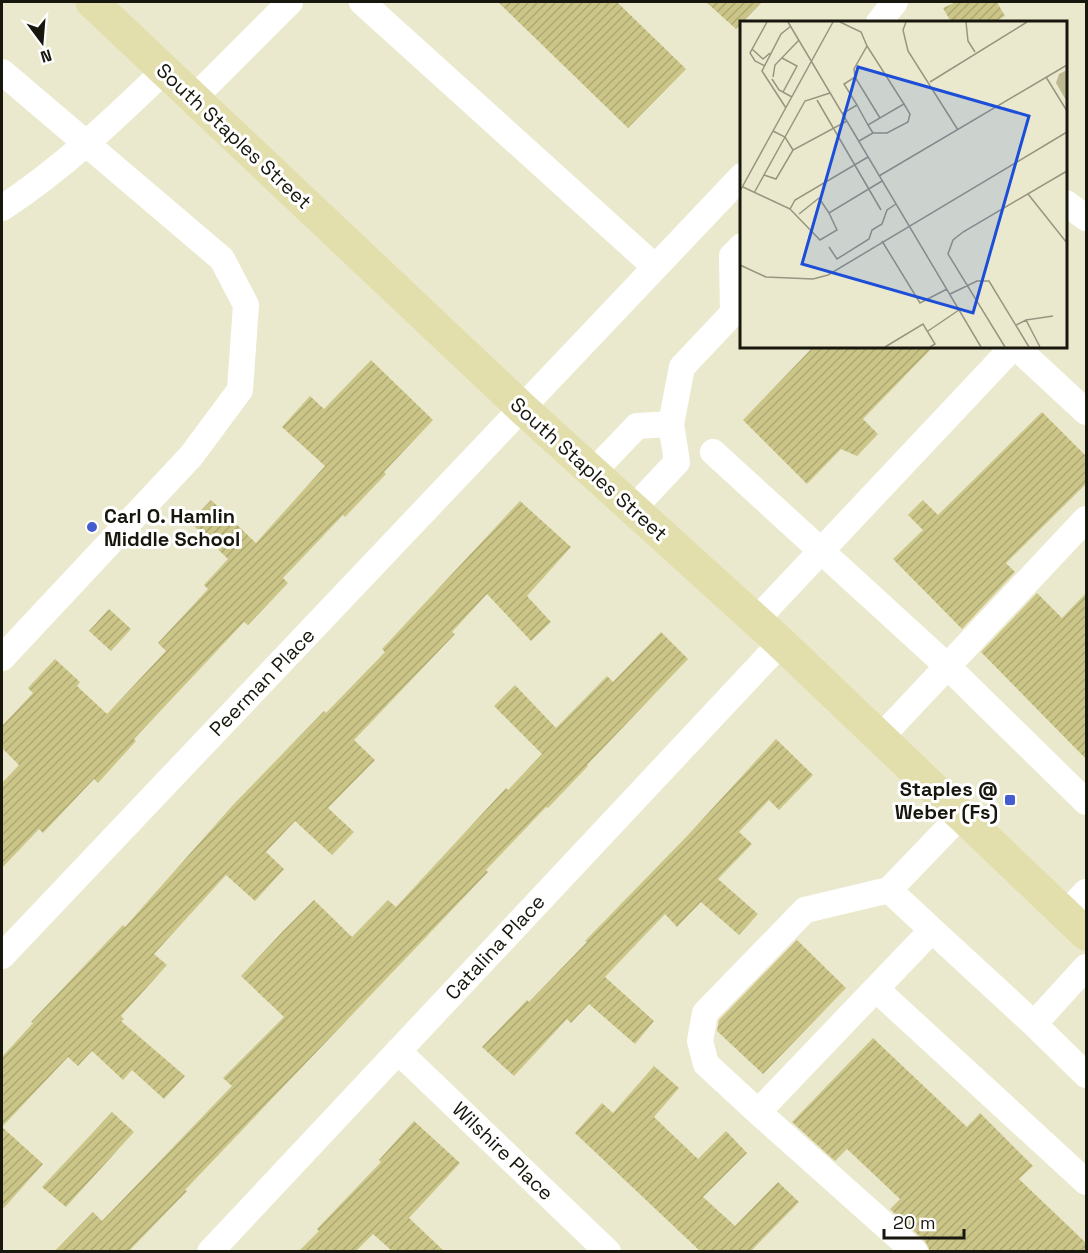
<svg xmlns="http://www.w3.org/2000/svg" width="1088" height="1253" font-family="'Space Grotesk',sans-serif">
<defs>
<pattern id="building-hatch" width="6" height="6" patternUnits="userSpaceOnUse" patternTransform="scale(1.5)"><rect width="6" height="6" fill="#cbc688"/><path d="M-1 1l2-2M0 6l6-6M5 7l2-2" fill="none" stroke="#aea974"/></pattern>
</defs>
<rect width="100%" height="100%" fill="#ebe9cd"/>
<!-- building -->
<path fill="url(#building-hatch)" d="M498 2H617L686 69 628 128Z
M706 2H762L736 29Z
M956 2H997L1005 16 994 22H951L943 8Z
M814 346H934L863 419 878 434 857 456 841 449 807 484 743 420Z
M371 360 433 420 384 472 386 474 345 517 343 515 283 578 288 583 248 625 244 622 134 739 136 741 98 783 94 779 43 833 39 829 2 868V783L19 765 2 748V726L33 693 28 688 55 659 80 682 77 686 107 714 166 651 158 643 208 589 204 585 228 559 190 522 211 500 256 543 325 466 282 427 310 396 324 409Z
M1042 412 1086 456V484L1006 563 1015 572 962 629 893 559 923 530 908 515 923 500 938 515Z
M520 501 571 547 527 596 551 622 531 641 487 594 452 632 455 634 354 740 375 760 328 808 354 832 332 855 295 821 266 852 284 869 255 901 226 875 154 954 167 965 121 1016 124 1019 121 1021 185 1076 164 1099 132 1070 123 1080 92 1051 78 1066 68 1057 2 1127V1057L33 1023 31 1022 123 925 125 927 233 805 324 711 326 713 385 652 382 649Z
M1037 593 1062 618 1086 593V759L981 652Z
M109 609 131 629 111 651 89 631Z
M661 632 688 659 587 765 588 766 548 808 546 807 486 870 488 872 185 1190 187 1191 129 1251H55L93 1212 102 1221 232 1086 223 1078 284 1017 241 976 284 930 314 900 352 937 388 900 396 907 506 788 508 790 542 754 494 706 515 685 556 728 607 676 613 682Z
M776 739 813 775 779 810 769 800 739 832 752 844 718 879 758 914 739 935 701 902 677 927 665 914 605 977 654 1021 635 1044 589 1004 571 1023 567 1019 514 1076 482 1047 527 1000 529 1002 587 942 585 941 688 835Z
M797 940 846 988 763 1074 717 1031 719 1020Z
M873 1038 967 1127 980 1113 1033 1166 1019 1179 1086 1243V1251H930L925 1241 890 1209 900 1199 847 1149 835 1161 792 1122Z
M654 1066 679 1088 654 1117 698 1159 726 1131 747 1153 703 1197 735 1226 778 1182 799 1202 751 1251H700L575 1133 602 1103 613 1113Z
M112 1112 134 1132 66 1207 42 1187Z
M414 1121 460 1163 409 1218 444 1251H392L373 1234 356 1251H299L319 1231 317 1229 381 1162 379 1160Z
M2 1127 43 1164 2 1210Z"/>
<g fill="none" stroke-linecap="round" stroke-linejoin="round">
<!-- minor -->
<path stroke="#fff" stroke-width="26" d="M362 2 655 267
M879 22 895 2
M2 72 222 259 246 305 240 390 191 456 2 658
M194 98 290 2
M1066 203 1086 218
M2 208C62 169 113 120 165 70
M1015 346 1086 412
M713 452 946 665 1086 802
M593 472 637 426 671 424
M633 509 677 462 671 424 682 367 733 313 732 256 742 246
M756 620 1014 346
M880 738 1086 519
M1065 914 1086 892
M932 930 889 890 961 815
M2 956 742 176
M1086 967 1034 1024 1086 1075
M876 989 1086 1182
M398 1051 608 1252
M758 1112 706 1064 700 1041 705 1013 805 910 889 890
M210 1252 781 643
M915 1252 758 1112 932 930 1034 1024"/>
<!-- major -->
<path stroke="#e3dfad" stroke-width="33" d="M92 2 522 408 781 643 1086 934"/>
</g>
<!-- markers -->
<g fill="#435dd0" stroke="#fff" stroke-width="2">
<circle cx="92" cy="527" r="6"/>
<rect x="1004" y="794" width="12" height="12" rx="3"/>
</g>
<g text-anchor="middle" stroke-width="6" stroke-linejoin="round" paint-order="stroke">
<!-- street labels -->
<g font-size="20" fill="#18170d" stroke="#fff">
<text transform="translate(234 136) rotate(43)" y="7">South Staples Street</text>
<text transform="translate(589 469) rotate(42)" y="7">South Staples Street</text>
<text transform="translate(262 682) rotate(-46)" y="7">Peerman Place</text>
<text transform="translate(495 947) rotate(-47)" y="7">Catalina Place</text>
<text transform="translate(503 1151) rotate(44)" y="7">Wilshire Place</text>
</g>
<!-- poi labels -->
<g font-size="20" font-weight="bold" fill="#18170d" stroke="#fff" text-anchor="start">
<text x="104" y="523">Carl O. Hamlin<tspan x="104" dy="23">Middle School</tspan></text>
<text x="998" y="796" text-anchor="end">Staples @<tspan x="998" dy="23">Weber (Fs)</tspan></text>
</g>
</g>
<!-- overview -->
<g transform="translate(740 21)">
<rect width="327" height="327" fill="#ebe9cd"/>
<path d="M327 49V81L316 62 319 53Z" fill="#bcb992"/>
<path fill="none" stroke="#979580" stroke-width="1.5" d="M48 1 241 326M100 1 121 11 127 25 114 48 115 56M166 1 163 9 168 30 218 109M226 1 228 20 235 31M12 28 23 38 30 32M42 37 57 45 43 71M25 45 15 40 10 32 27 1M33 56 35 44 59 19M306 56 327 90M32 58 39 69 52 76M190 61 287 1M77 79 141 189M117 84 128 104 164 83 127 25M46 87 22 50 41 13 51 5M102 93 117 84 104 63 115 56 140 97M33 110 45 116 53 129M133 112H147L168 101 170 93 164 83M119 120 133 112 128 104M24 154 36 158 53 129 107 100M139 155 327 44M3 166 50 188 55 179 128 136M0 170 93 1M14 172 65 80 90 72M288 173 327 222M50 188 80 219 97 209 89 192M59 193 79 177 89 192 142 160M142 220 180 282 207 268M89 226 97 238 129 218 132 209 142 203 147 189 156 183M0 244 26 256 73 258 88 254 327 111M210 273 237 260H249L289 326M286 299 313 295M276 304 286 299 300 326M188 310 219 289M145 326 183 303 195 323 190 326M265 326 208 233 213 219 223 211 327 150"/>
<path fill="#1d4ed8" fill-opacity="0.15" stroke="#1d4ed8" stroke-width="3" d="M118 46 289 95 233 292 62 243Z"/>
<rect width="327" height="327" fill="none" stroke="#18170d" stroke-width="3"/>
</g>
<!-- border -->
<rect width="1088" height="1253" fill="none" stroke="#18170d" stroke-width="6"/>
<!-- north arrow -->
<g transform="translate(42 42) rotate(164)" stroke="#ffffff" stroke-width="4.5" paint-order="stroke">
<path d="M0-4.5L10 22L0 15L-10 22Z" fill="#18170d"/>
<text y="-9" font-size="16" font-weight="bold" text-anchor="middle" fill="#18170d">N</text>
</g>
<!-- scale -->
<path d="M884 1229v9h80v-9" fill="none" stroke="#18170d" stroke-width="3"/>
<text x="893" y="1229" font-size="18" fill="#18170d" stroke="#ffffff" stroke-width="4.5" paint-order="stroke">20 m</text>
</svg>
